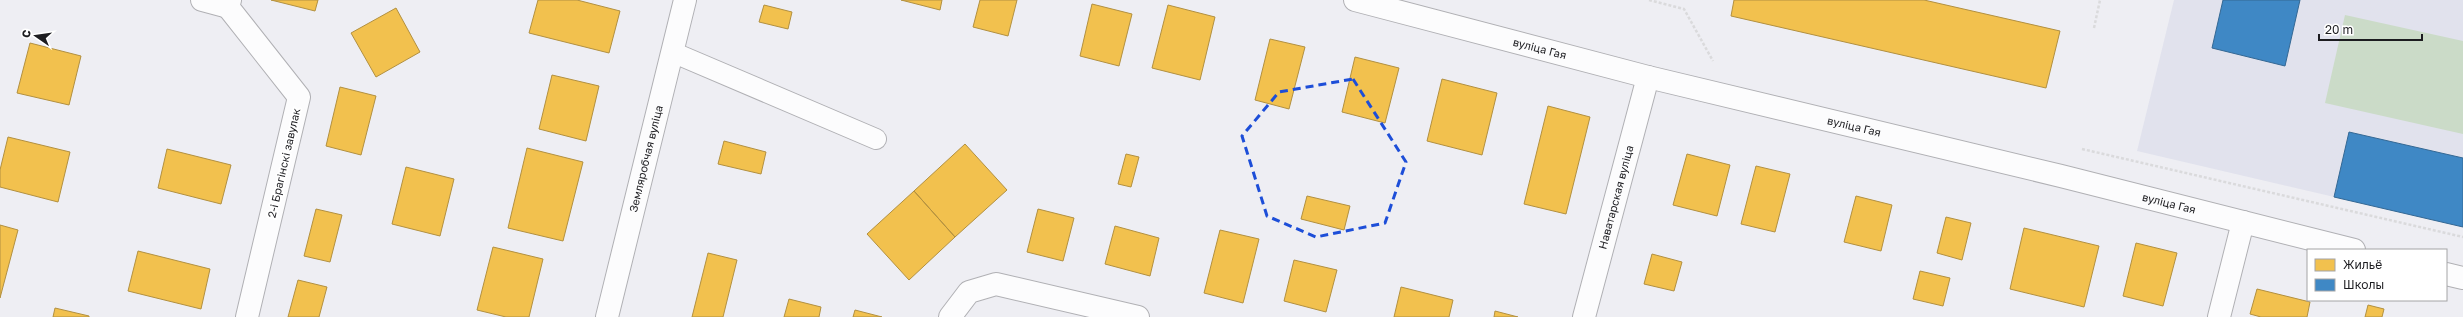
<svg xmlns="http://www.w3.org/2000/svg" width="2463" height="317" font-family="'Golos Text',sans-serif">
<rect width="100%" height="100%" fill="#eeeef3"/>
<!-- built -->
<path fill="#e1e2ed" d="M2174 0H2463V227L2137 151Z"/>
<!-- green -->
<path fill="#cbdbc8" d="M2345 15 2463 41V134L2325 103Z"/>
<!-- homes -->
<path fill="#f2c14e" stroke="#b29040" d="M271 0H318L315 11Z
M538 0H577L620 11 609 53 529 33Z
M901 0H942L940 10Z
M980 0H1017L1008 36 973 27Z
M1734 0H1924L2060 31 2046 88 1731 16Z
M1092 4 1132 14 1119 66 1080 56Z
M764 5 792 12 788 29 759 22Z
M1168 5 1215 17 1200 80 1152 68Z
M396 8 420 52 376 77 351 33Z
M1270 39 1305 47 1289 109 1255 100Z
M30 43 81 56 69 105 17 93Z
M1355 57 1399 68 1385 123 1342 112Z
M552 75 599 86 586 141 539 129Z
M1442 79 1497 93 1482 155 1427 141Z
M340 87 376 96 361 155 326 146Z
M1548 106 1590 117 1566 214 1524 204Z
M8 137 70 152 58 202 0 187V170Z
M724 141 766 152 761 174 718 164Z
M965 144 1007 190 955 237 914 191Z
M527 148 583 162 563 241 508 228Z
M167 149 231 165 221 204 158 188Z
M1126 154 1139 157 1131 187 1118 184Z
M1687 154 1730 165 1717 216 1673 205Z
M1756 166 1790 174 1775 232 1741 224Z
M406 167 454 179 440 236 392 224Z
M914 191 955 237 909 280 867 234Z
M1307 196 1350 206 1344 230 1301 219Z
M1856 196 1892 205 1881 251 1844 242Z
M316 209 342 215 330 262 304 256Z
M1038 209 1074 218 1063 261 1027 252Z
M1946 217 1971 223 1962 260 1937 253Z
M0 225 18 230 0 298Z
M1115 226 1159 238 1150 276 1105 264Z
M2024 228 2099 246 2084 307 2010 289Z
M1220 230 1259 239 1243 303 1204 293Z
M2136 243 2177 253 2163 306 2123 296Z
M493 247 543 259 529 317H506L477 310Z
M138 251 210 269 201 309 128 291Z
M708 253 737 260 723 317H692Z
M1652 254 1682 262 1674 291 1644 284Z
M1294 260 1337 270 1326 312 1284 301Z
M1920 271 1950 278 1943 306 1913 299Z
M298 280 327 287 319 317H288Z
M1401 287 1453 300 1449 317H1394Z
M2257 289 2310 302 2307 317H2261L2250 314Z
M789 299 821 307 819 317H784Z
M2368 305 2384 309 2382 317H2365Z
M55 308 89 316V317H53Z
M855 310 882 317H853Z
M1495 311 1518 317H1494Z"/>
<!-- schools -->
<path fill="#3f88c5" stroke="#346894" d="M2223 0H2300L2285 66 2212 48Z
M2349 132 2463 158V227L2334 197Z"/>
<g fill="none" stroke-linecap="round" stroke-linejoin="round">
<!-- lane casing -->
<g stroke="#b0b0b4" stroke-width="22">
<path id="lane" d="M672 52 876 139"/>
</g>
<!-- street casing -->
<g stroke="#b0b0b4" stroke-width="24">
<g id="street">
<path d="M202 0 228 7"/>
<path d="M230 0 228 7 299 97 247 317"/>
<path id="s1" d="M1355 0 1648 77 2061 176 2354 250"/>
<path d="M2446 274 2463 278"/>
<path id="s2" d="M607 317 685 0"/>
<path d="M950 317 969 292 996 284 1138 317"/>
<path id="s3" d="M1584 317 1648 77"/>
<path d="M2219 317 2243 222"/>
</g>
</g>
<!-- path -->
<path stroke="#dadadc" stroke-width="2.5" stroke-dasharray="3 2" stroke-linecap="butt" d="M1649 0 1684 9 1713 61
M2094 28 2100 0
M2082 149 2463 237"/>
<!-- lane -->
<use href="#lane" stroke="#fcfcfd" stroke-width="20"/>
<!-- street -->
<use href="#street" stroke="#fcfcfd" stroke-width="22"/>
</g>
<!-- marked area -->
<path fill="none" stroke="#1d4ed8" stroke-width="3" stroke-dasharray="8 5" stroke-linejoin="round" d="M1353 79 1406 162 1385 223 1316 237 1267 216 1242 136 1279 92Z"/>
<g text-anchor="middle" stroke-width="4" stroke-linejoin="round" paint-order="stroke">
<!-- street labels -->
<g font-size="11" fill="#1c1c20" stroke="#fff">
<text dy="4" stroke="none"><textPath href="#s1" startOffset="191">вуліца Гая</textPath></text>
<text dy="4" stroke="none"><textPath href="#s1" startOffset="515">вуліца Гая</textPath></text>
<text dy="4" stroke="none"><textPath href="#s2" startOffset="163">Земляробчая вуліца</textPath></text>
<text transform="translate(284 163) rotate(-77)" y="4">2-і Брагінскі завулак</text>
<text dy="4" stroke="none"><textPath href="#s3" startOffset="124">Наватарская вуліца</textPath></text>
<text dy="4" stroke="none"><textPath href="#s1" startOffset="839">вуліца Гая</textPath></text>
</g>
</g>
<!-- legend -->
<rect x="2307" y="249" width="140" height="52" fill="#ffffff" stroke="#a4a4a6"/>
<rect x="2315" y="259" width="20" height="12" fill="#f2c14e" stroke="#a4a4a6"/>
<text x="2343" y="269" font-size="12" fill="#1c1c20">Жильё</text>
<rect x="2315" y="279" width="20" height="12" fill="#3f88c5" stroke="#a4a4a6"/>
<text x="2343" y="289" font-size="12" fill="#1c1c20">Школы</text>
<!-- north arrow -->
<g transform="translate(36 36) rotate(283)" stroke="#ffffff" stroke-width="3" paint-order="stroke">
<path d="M0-3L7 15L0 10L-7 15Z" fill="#1c1c20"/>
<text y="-6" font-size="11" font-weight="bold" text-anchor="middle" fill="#1c1c20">С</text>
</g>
<!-- scale -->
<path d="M2319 34v6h103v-6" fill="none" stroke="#1c1c20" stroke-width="2"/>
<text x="2325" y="34" font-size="12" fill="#1c1c20" stroke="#ffffff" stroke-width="3" paint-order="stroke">20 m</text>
</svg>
